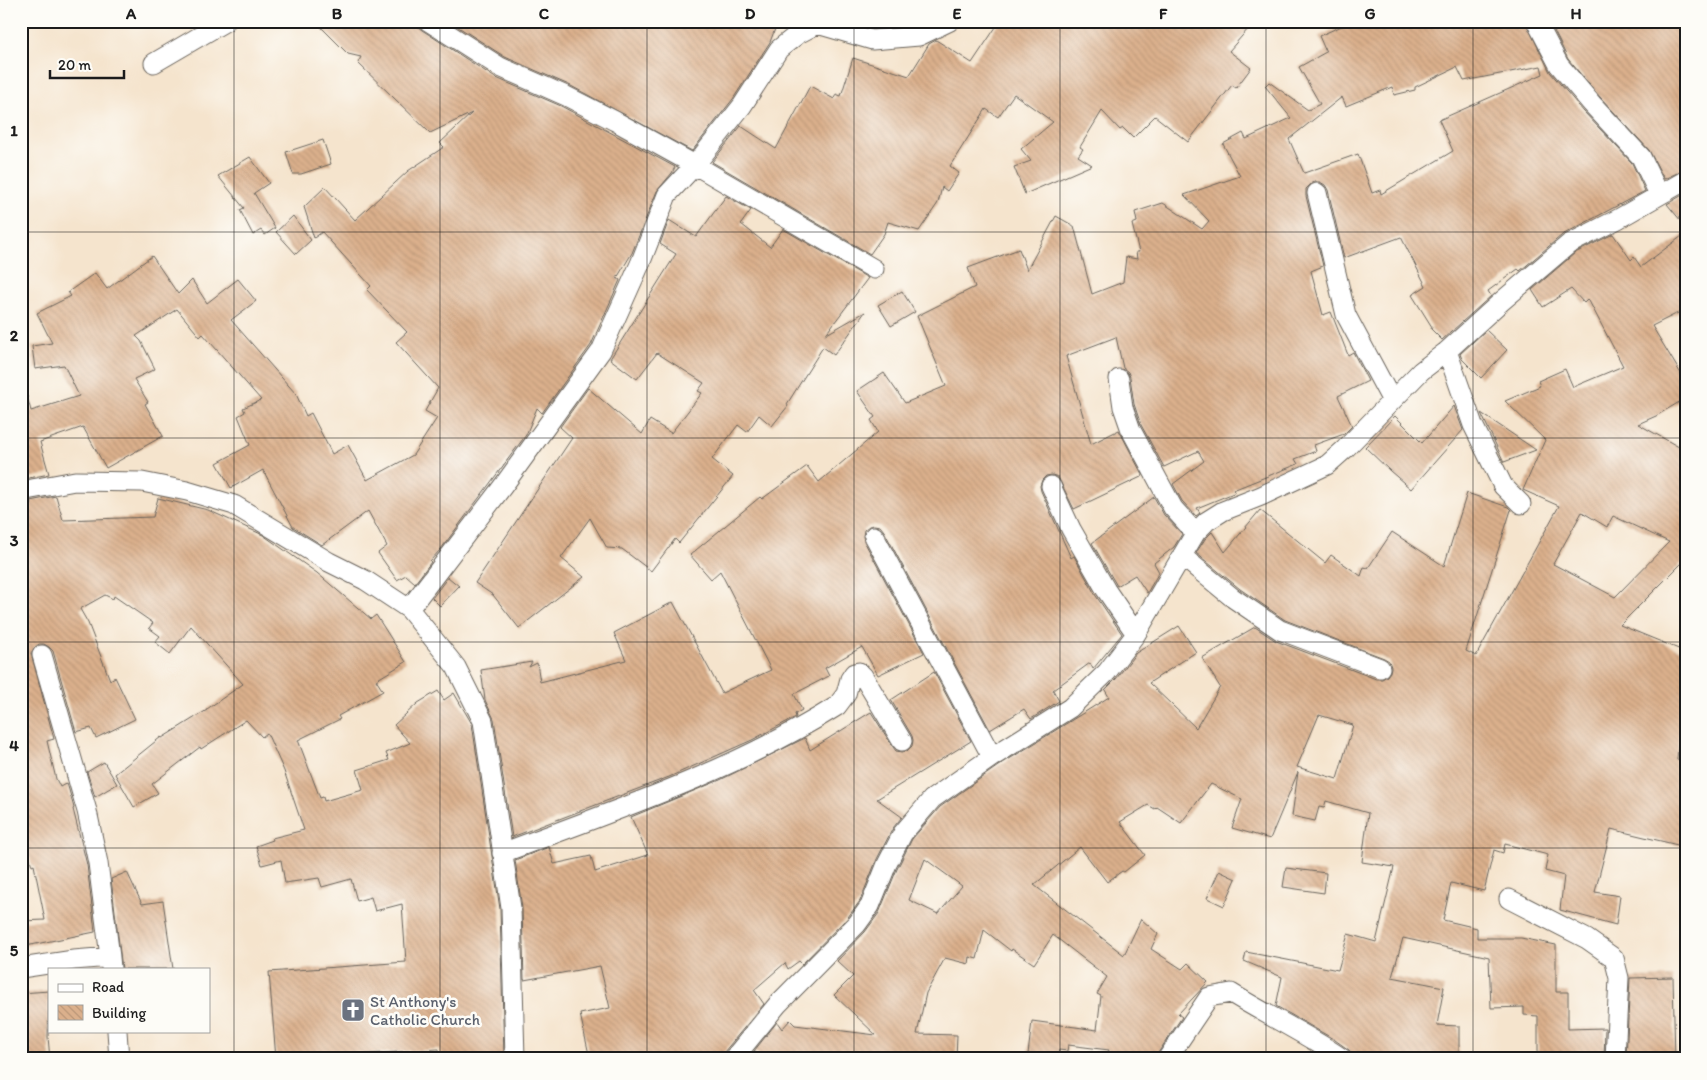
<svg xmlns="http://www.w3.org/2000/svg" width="1707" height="1080" font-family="Itim,sans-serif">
<defs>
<pattern id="building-back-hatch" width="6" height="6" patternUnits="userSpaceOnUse" patternTransform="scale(1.25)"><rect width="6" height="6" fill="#dbb08c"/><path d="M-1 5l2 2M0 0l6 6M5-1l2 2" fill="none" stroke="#bb9778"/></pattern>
</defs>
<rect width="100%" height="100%" fill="#fdfcf7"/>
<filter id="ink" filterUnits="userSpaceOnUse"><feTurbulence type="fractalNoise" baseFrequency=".02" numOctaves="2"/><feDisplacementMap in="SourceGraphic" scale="10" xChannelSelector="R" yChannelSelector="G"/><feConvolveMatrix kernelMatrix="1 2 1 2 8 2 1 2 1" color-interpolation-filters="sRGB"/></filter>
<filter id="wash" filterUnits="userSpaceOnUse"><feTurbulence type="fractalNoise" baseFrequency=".0096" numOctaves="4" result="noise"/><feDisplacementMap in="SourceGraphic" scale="20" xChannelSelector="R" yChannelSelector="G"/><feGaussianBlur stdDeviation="1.12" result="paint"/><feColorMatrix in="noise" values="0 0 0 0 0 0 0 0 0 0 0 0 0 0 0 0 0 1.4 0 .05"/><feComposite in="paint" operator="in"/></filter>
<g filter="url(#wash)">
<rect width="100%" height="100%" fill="#f5e4cd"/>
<g id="blocks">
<!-- building -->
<path fill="url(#building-back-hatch)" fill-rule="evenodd" d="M315 21H417L418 27 422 30 494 77 561 106 675 167 672 173 657 191 632 253 617 278 620 280 591 345 542 413 537 408 526 435 441 549 430 561 431 562 415 583 406 575 397 580 378 553 387 546 368 511 322 545 293 527 263 470 231 488 217 463 250 445 238 416 245 412 243 408 261 400 203 334 200 337 177 309 136 336 141 341 155 369 134 379 148 402 145 404 163 436 106 468 83 427 40 442 49 474 24 479 21 470V397L27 396 31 411 79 396 64 365 35 369 32 346 52 343 37 313 71 296 68 292 95 273 107 289 152 256 178 294 192 280 207 303 238 279 256 301 231 320 296 394 306 416 311 413 332 454 348 445 367 480 413 455 437 418 425 411 438 388 396 342 407 332 367 290 371 286 322 232 314 238 304 207 325 187 355 220 408 171 444 147 440 143 472 113 430 133 358 63 361 57 348 54Z
M449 21H778L770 42 733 99 692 151 571 86 505 57Z
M1000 21H1255L1229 51 1251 68 1236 88 1232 85 1188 142 1155 116 1133 138 1123 128 1120 130 1102 111 1080 147 1083 149 1078 156 1092 165 1025 194 1014 167 1031 161 1021 149 1053 122 1014 94 998 117 986 109 950 166 959 173 947 191 942 187 938 203 919 231 888 222 884 234 870 254 712 162 741 126 776 149 810 86 834 99 836 94 841 96 853 58 909 76 929 44 936 40 972 63Z
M1353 21H1525L1550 72 1584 112 1632 163 1645 191 1562 235 1520 271 1518 269 1488 291 1491 296 1442 340 1431 329 1432 327 1412 295 1426 286 1401 237 1344 258 1328 190 1325 185 1320 182H1314L1310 185 1306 189V196L1323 266 1311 271 1323 315 1331 312 1348 355 1353 352 1368 381 1338 396 1352 426 1344 434 1314 445 1316 451 1295 459 1298 464 1233 490 1236 492 1197 508 1200 513 1196 516 1182 501 1173 484 1204 461 1198 451 1164 467 1141 425 1134 404 1130 377 1128 372 1123 368 1116 337 1066 356 1091 444 1119 430 1143 476 1074 509 1058 477 1052 475 1046 476 1042 480 1040 486 1041 491 1071 558 1074 556 1096 596 1122 634 1093 669 1090 663 1053 690 1059 701 1031 719 1024 709 990 730 884 531 880 526 874 525 869 526 864 530 863 536 864 541 924 653 878 675 862 647 825 668 829 676 794 694 802 710 795 714 796 717 792 719 752 740 669 777 512 837 494 719 485 700 481 670 532 662 529 667 537 663 540 682 626 660 614 633 673 602 722 693 771 670 720 571 711 579 690 555 760 497 762 499 807 466 819 482 878 432 871 420 875 417 857 391 884 373 905 403 946 386 917 316 975 287 968 268 1019 249 1027 270 1056 216 1074 226 1092 294 1123 282 1126 257 1137 259 1136 252H1139L1132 224 1137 222 1135 212 1163 203 1202 229 1209 221 1184 195 1240 176 1223 144 1243 133 1246 139 1291 118 1265 86 1269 82 1308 110 1320 104 1299 67 1326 52 1319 36ZM1541 66 1543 74 1439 120 1453 151 1381 194 1380 190 1372 193 1358 154 1304 173 1289 139 1342 97 1346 106 1392 87 1394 95 1415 90V87L1457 67 1464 81Z
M1549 21H1686V169L1664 179 1649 150 1600 97 1568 59Z
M323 140 331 164 301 174H293L286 152Z
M250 157 269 183 254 193 275 228 265 235 261 230 253 235 240 210 244 208 218 176Z
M1686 193V227L1667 204Z
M726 196 751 210 741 224 770 247 783 229 868 278 825 335 865 312 834 355 823 347 787 404 788 406 772 426 759 415 747 432 738 425 712 459 733 476 679 543 675 539 651 571 622 549 607 548 590 518 561 558 584 577 519 628 493 595 475 583 572 438 560 427 588 388 642 434 650 420 671 433 702 393 698 391 704 383 657 353 637 379 610 359 676 254 660 244 669 220 696 237Z
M293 216 311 240 296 254 276 232Z
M1686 233V309L1652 326 1686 382V398L1656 416 1638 424 1686 451V559L1620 625 1686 652V704L1682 702 1677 760 1686 762V847L1611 829 1595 892 1620 896 1616 925 1560 910 1564 876 1545 871 1548 855 1505 844 1503 853 1494 850 1484 891 1451 883 1443 920 1477 928V938H1521L1556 945V992H1568V1029L1605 1028 1604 1059H1538V1016L1524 1015V1007L1491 1008 1489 957 1403 938 1392 977 1444 987 1437 1025 1459 1026V1059H1363L1353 1055 1349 1050 1335 1040 1276 1006 1282 977 1244 961 1246 952 1338 970 1348 934 1376 942 1394 867 1362 862 1368 813 1326 801 1324 808 1319 807 1315 821 1292 816 1298 772 1270 839 1232 828 1242 799 1211 784 1181 823 1157 807 1155 809 1148 805 1120 822 1145 855 1124 872 1122 871 1107 882 1080 847 1034 885 1124 955 1141 919 1158 934 1151 949 1182 969 1188 963 1208 982 1178 1014 1182 1017 1158 1053 1156 1059H1106L1109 1050 1068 1045 1067 1051 1059 1050 1058 1057 1028 1054 1032 1021 1097 1030 1101 996 1097 994 1107 977 1053 935 1034 964 1012 949 1011 951 984 930 977 959 970 957 969 964 945 958 926 993 917 1034 957 1035 956 1059H763L754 1051 777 1022 782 1029 790 1020 795 1025 876 1035 834 995 853 976 837 961 865 932 879 913 897 869 912 839 940 807 998 766 1109 697 1105 690 1116 679 1136 653 1179 626 1196 652 1149 683 1196 728 1220 687 1202 658 1255 627 1276 641 1376 679H1382L1387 676 1390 672 1391 667 1389 661 1384 658 1285 620 1240 589 1196 553 1205 539 1212 532 1225 552 1260 510 1325 563 1331 555 1361 576 1364 567 1368 568 1392 532 1444 566 1467 493 1508 507 1511 510 1466 651 1476 656 1559 506 1523 490 1545 440 1505 401 1540 386 1538 381 1565 369 1573 387 1623 366 1588 299 1584 303 1571 289 1543 307 1532 290 1575 253 1613 234 1631 260 1634 257 1641 267ZM1582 512 1607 527 1613 516 1669 542 1615 597 1553 564ZM1319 715 1353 725 1337 779 1297 767ZM925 859 962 886 938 914 909 900Z
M902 291 915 312 891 326 878 305Z
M1486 330 1507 350 1481 378 1462 359 1460 354Z
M1454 406 1463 430 1411 489 1390 471 1365 447 1395 416 1422 443Z
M1481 413 1536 450 1504 462Z
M56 496 63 520 153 517 158 498 208 510 263 535 317 573 371 619 376 615 406 662 376 680 383 691 338 716 340 719 298 740 320 798 323 797 324 801 363 790 357 770 389 760 386 753 410 743 394 725 418 703 438 691 444 700 454 693 472 724 500 909 504 1057 440 1059 439 1049 300 1059H276L269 972 406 962 402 904 375 911 371 897 357 901 351 879 322 887 319 878 285 883 281 860 262 865 256 846 273 840 272 838 304 830 284 771 267 733 262 737 246 720 201 749 200 747 152 784 158 793 134 807 115 774 161 737 162 738 207 710V709L243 684 191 626 170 654 155 642 160 636 149 628 153 623 114 596 113 599 105 595 80 609 88 623 110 680 115 677 135 719 96 738 91 728 76 732 53 651 49 647 44 644H39L34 648 31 653 54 739 47 741 56 779 60 787 67 783 74 808 73 809 87 865 95 932 21 947V921L45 920 34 865 32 866 21 828V508L31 505 30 501Z
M1154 497 1164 515 1182 534 1174 547 1154 563 1159 572 1147 593 1135 575 1117 586 1092 543Z
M448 577 459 586 440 606 432 598Z
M934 672 971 741 877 799 902 817 893 828 877 859 860 901 848 917 802 964 799 961 788 969 785 963 754 990 764 1004 724 1052 722 1059H590L580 1014 610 1008 600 966 524 980 522 908 515 860 549 847 554 864 591 856 595 872 648 855 631 817 720 780 805 738 810 750 871 712 893 747 896 751 902 752 907 751 912 746 913 740 912 736 891 700Z
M104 762 117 784 95 797 87 772Z
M1286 868 1326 873 1324 893 1283 887Z
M1219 871 1236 879 1224 906 1207 898Z
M127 872 142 904 163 901 173 969H122L111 879Z
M1673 977 1675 1059H1626L1630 978Z
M49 991 48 1037 50 1059H21V993Z"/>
</g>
</g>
<g filter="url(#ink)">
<use href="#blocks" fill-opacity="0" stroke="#68625a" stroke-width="1"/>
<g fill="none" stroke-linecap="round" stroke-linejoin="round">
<!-- minor casing -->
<g stroke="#68625a" stroke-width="21">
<path id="minor" d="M428 21 500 67 566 96 615 121 695 165 874 269
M1536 21 1559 65 1592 104 1641 157 1659 194
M154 63 226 21
M1317 193 1346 315 1392 401
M1447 351 1473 425 1503 486 1521 504
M1119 379 1123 407 1131 430 1173 508 1191 528 1196 532
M1051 486 1071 529 1106 590 1136 634
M21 491 75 481 142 482 187 491 234 505 329 562 365 580 409 609 456 667 483 721 511 908 515 1059
M874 536 992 757
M1182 556 1233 598 1280 630 1380 668
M409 609 503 486 601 351 640 264 667 195 695 165 742 106 779 49 798 34 817 24 872 40 919 36 950 21
M42 655 87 811 98 863 110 957
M502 853C616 810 734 771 837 706L846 694 850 679 854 673 859 672 863 676 902 741
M1509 899 1587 939 1614 958 1619 978 1615 1059
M21 968 74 960 110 957 111 968
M117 1031 119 1059
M733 1059 778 1004 857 924 870 906 887 864 903 833 932 799 992 757 1070 708 1107 672 1136 634 1196 532 1207 521 1223 511 1261 496 1327 465 1345 449 1421 371 1447 351 1502 301 1569 244 1618 219 1686 180
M1167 1059 1209 997 1231 993C1268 1016 1307 1034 1343 1059"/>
</g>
<!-- minor -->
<use href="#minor" stroke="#fff" stroke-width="19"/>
</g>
</g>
<!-- grid -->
<path fill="none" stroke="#1c1c1c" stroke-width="1" stroke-opacity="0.55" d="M234 21V1059M440 21V1059M647 21V1059M854 21V1059M1060 21V1059M1266 21V1059M1473 21V1059M21 232H1686M21 438H1686M21 642H1686M21 848H1686"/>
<!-- icons -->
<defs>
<g id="church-square" transform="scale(1.25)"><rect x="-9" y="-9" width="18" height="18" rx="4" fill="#6b7280" stroke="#fdfcf7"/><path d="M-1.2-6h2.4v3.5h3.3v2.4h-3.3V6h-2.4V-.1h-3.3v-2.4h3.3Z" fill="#fff"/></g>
</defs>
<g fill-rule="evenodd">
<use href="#church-square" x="353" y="1010"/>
</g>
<g text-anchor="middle" stroke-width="5" stroke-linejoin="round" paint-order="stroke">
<!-- worship labels -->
<g font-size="16" fill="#5b616d" stroke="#fdfcf7" text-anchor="start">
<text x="370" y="1007">St Anthony's<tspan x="370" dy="18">Catholic Church</tspan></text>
</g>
</g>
<!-- margin -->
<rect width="1707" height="1080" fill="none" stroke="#fdfcf7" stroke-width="55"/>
<!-- legend -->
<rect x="48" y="968" width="162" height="65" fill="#fdfcf7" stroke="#a3a29f"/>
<rect x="58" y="984" width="25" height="8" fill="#ffffff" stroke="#a3a29f"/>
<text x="92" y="992" font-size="15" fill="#1c1c1c">Road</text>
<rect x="58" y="1005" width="25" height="15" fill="url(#building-back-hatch)" stroke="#a3a29f"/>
<text x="92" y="1018" font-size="15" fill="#1c1c1c">Building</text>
<!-- scale -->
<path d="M50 70v8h74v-8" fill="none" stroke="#1c1c1c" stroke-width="2.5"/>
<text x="58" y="70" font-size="15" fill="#1c1c1c" stroke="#fdfcf7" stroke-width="4" paint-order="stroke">20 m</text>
<rect x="28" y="28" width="1652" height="1024" fill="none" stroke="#1c1c1c" stroke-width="2"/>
<g font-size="16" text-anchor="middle" font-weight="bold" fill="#1c1c1c">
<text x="131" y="19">A</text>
<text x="337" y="19">B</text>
<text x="544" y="19">C</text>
<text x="750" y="19">D</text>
<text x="957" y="19">E</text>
<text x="1163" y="19">F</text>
<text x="1370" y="19">G</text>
<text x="1576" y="19">H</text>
<text x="14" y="136">1</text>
<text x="14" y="341">2</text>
<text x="14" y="546">3</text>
<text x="14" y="751">4</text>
<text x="14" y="956">5</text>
</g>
</svg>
